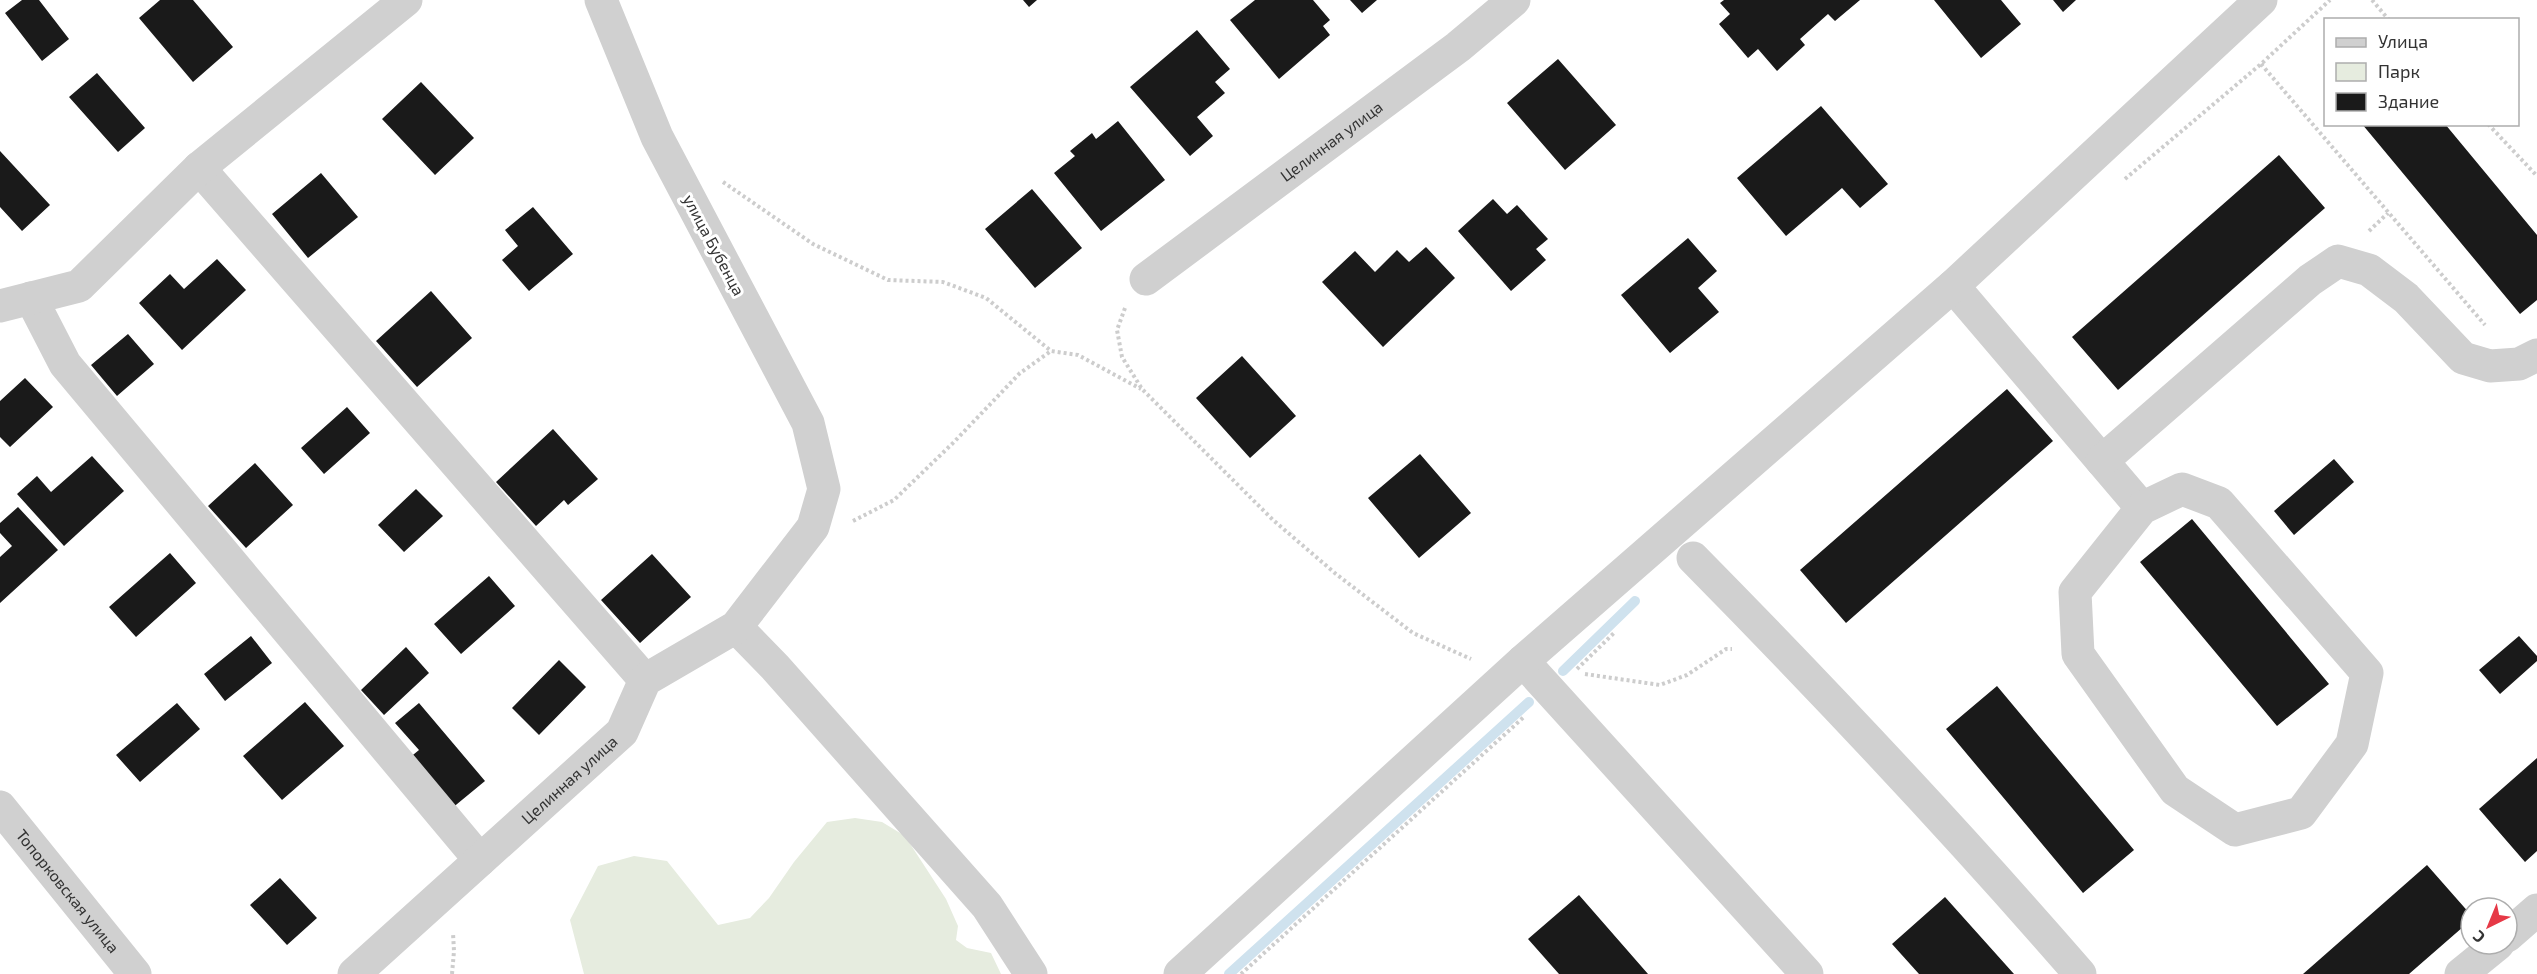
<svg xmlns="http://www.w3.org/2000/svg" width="2537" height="974" font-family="'Exo 2',sans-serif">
<rect width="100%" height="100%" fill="#fff"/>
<!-- green -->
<path fill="#e6ecdf" d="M855 818 882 822 905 836 946 899 958 926 956 940 967 948 991 953 1001 974H584L570 920 598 866 634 856 667 861 718 925 750 918 769 898 794 862 827 822Z"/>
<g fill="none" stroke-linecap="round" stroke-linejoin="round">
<!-- stream -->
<path stroke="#cfe2ee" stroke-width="10" d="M1563 671 1635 601
M1229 974 1529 702"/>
</g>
<!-- building -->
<path fill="#1a1a1a" d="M22 0H39L69 39 42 61 5 13Z
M160 0H193L233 47 193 82 139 18Z
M1023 0H1037L1029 7Z
M1255 0H1313L1330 20 1323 26 1330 35 1279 79 1230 20Z
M1350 0H1377L1362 13Z
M1724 0H1860L1835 21 1828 14 1800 39 1805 45 1777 71 1758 49 1748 58 1719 24 1730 14 1720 3Z
M1934 0H2001L2021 24 1981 58Z
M2053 0H2076L2063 12Z
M1197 30 1230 69 1215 82 1225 93 1197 117 1213 136 1190 156 1130 87Z
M1558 59 1616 125 1565 170 1507 103Z
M97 73 145 128 118 152 69 97Z
M421 82 474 138 435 175 382 119Z
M1821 106 1888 184 1860 208 1842 188 1786 236 1737 178Z
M1118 121 1165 180 1101 231 1054 173 1075 156 1070 151 1092 133 1096 139Z
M2362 124H2445L2537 235V300L2520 314Z
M0 151 50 205 22 231 0 207Z
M2279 155 2325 208 2118 390 2072 337Z
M321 173 358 217 308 258 272 214Z
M1032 189 1082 248 1035 288 985 229Z
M1493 199 1507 214 1517 205 1548 239 1536 249 1546 260 1511 291 1458 231Z
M533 207 573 254 529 291 502 260 518 246 505 230Z
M1688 238 1717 271 1698 288 1719 312 1670 353 1621 295Z
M1426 247 1455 278 1383 347 1322 282 1355 251 1375 272 1397 250 1409 262Z
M217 259 246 290 182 350 139 303 170 274 184 289Z
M431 291 472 338 417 387 376 341Z
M128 334 154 364 117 396 91 365Z
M1242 356 1296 416 1250 458 1196 398Z
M25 378 53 407 10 447 0 437V401Z
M2007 389 2053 441 1846 623 1800 570Z
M347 407 370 433 324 474 301 448Z
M553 429 598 479 568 505 564 500 536 526 496 482Z
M1420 454 1471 513 1419 558 1368 498Z
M92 456 124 491 64 546 17 494 37 476 51 492Z
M2334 459 2354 482 2294 535 2274 511Z
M255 463 293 505 246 548 208 506Z
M416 489 443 516 404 552 378 525Z
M18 507 58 550 0 603V557L12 546 0 533V523Z
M2192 519 2329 684 2277 726 2140 562Z
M170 553 196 583 136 637 109 607Z
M652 554 691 597 640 643 601 600Z
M489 576 515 606 461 654 434 624Z
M251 636 272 663 225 701 204 674Z
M2519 636 2537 656V661L2500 694 2479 670Z
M406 647 429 673 384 715 361 690Z
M559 660 586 687 539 735 512 708Z
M1997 686 2134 850 2083 893 1946 729Z
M305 702 344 746 282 800 243 756Z
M177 703 200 729 140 782 116 755Z
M419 703 485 781 451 809 408 759 419 750 395 723Z
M2537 758V851L2525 862 2479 809Z
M2427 865 2471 915V920L2409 974H2303Z
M280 878 317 918 287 945 250 905Z
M1579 895 1648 974H1559L1528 939Z
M1945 897 2014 974H1919L1892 944Z"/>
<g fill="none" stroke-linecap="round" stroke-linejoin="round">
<!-- path -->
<path stroke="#cdcdcd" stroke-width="4" stroke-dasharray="3 3" stroke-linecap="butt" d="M2372 0 2389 20
M2261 64 2485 325
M2488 124 2537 176
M2125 179 2261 64 2330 0
M723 182 813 244 888 280 943 282 986 298 1051 351 1078 355 1141 389
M2369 231 2388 213
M1125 308 1117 330 1122 357 1142 389 1273 520 1336 574 1413 633 1471 659
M853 521 894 500 954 442 1020 373 1051 351
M1577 669 1615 632
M1585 674 1660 685 1687 675 1726 649H1732
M452 974 454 951 453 933
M1241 974 1525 716"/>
<!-- minor -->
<g stroke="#d0d0d0" stroke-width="33">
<path d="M199 168 645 680"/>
<path id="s1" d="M1146 279 1458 47 1514 0"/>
<path d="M1953 286 2142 508"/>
<path d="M31 298 65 364 480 860"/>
<path d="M0 306 79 286 199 168 406 0"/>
<path d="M2102 461 2310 280 2338 261 2369 270 2406 298 2463 358 2490 366 2519 364 2537 355"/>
<path d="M2182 489 2219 503 2367 673 2352 744 2301 813 2235 830 2175 790 2078 654 2075 592 2142 508Z"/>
<path d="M1693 558C1826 693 1956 831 2080 974"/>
<path d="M736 627 775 667 987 906 1031 974"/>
<path d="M1523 661 1807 974"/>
<path id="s2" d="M0 807 135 974"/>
<path d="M2507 936 2537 910"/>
<path id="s3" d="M354 974 622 732 645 680 736 627 813 527 824 489 808 423 657 137 601 0"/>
<path d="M1180 974 1523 661 1953 286 2261 0"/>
<path d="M2461 974 2498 944"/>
</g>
</g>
<g text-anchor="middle" stroke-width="6" stroke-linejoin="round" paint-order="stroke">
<!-- street labels -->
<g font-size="16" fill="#333" stroke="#fff">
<text dy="6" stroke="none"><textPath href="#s1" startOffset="231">Целинная улица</textPath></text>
<text transform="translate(714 245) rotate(62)" y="6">улица Бубенца</text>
<text dy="6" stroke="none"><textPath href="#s3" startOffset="290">Целинная улица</textPath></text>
<text dy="6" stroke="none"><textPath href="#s2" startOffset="108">Топорковская улица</textPath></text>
</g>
</g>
<!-- legend -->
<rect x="2324" y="18" width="195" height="108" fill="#ffffff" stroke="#adadad" stroke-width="1.5"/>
<rect x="2336" y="38" width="30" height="9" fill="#d0d0d0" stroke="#adadad" stroke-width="1.5"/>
<text x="2378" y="48" font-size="18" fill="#333333">Улица</text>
<rect x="2336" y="63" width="30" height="18" fill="#e6ecdf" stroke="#adadad" stroke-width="1.5"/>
<text x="2378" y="78" font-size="18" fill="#333333">Парк</text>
<rect x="2336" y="93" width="30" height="18" fill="#1a1a1a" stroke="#adadad" stroke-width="1.5"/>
<text x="2378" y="108" font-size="18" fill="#333333">Здание</text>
<!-- north arrow -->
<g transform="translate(2489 926) rotate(223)"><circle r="28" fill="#ffffff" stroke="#adadad" stroke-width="1.5"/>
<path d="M0-4.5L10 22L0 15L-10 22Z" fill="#e63946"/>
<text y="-9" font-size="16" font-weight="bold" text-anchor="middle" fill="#333333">С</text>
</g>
</svg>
